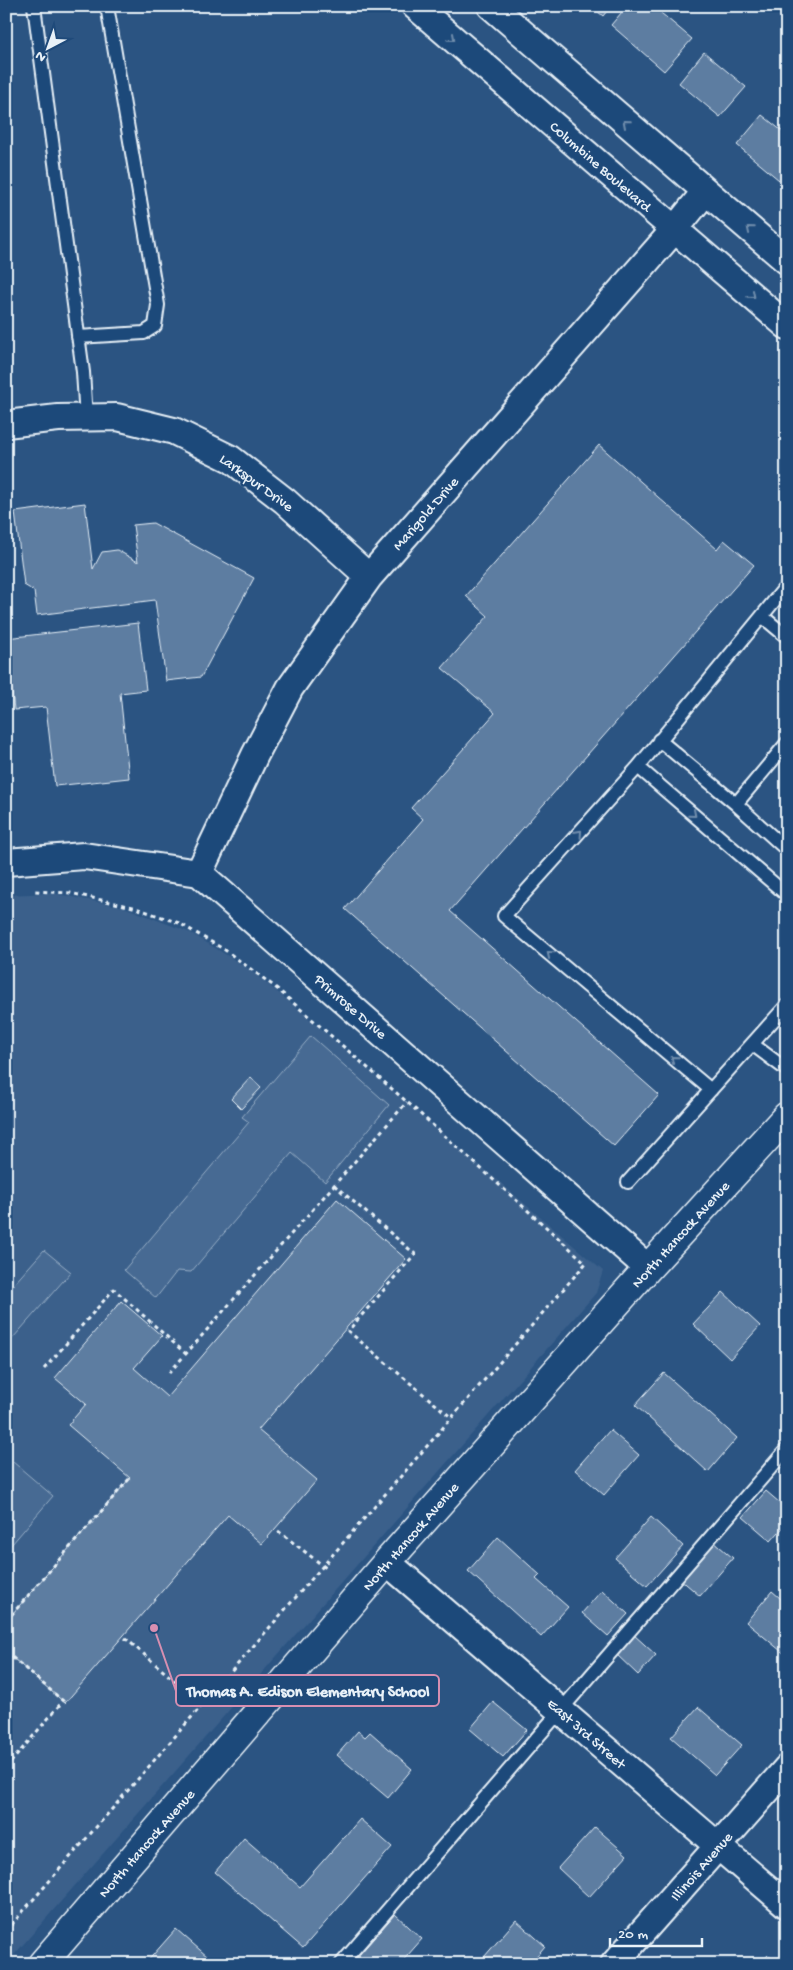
<svg xmlns="http://www.w3.org/2000/svg" width="793" height="1970" font-family="'Gochi Hand',sans-serif">
<rect width="100%" height="100%" fill="#2b5482"/>
<filter id="ink" filterUnits="userSpaceOnUse"><feTurbulence type="fractalNoise" baseFrequency=".02" numOctaves="2"/><feDisplacementMap in="SourceGraphic" scale="10" xChannelSelector="R" yChannelSelector="G"/><feConvolveMatrix kernelMatrix="1 2 1 2 8 2 1 2 1" color-interpolation-filters="sRGB"/></filter>
<g filter="url(#ink)">
<!-- built -->
<path fill="#3a608b" d="M52 893 124 907 191 933 246 967 296 1007 603 1271 596 1293 6 1964V895Z"/>
<!-- green -->
<path fill="#476b93" stroke="#98aec6" d="M311 1036 389 1105 325 1182 292 1153 191 1272 177 1271 156 1298 124 1270 249 1122 242 1117Z
M44 1250 71 1272 6 1346V1293Z
M6 1456 53 1496 6 1551Z"/>
<!-- building -->
<path fill="#5d7da1" stroke="#e8f1f8" d="M591 6H611L603 16Z
M627 6H666L661 13 692 39 664 71 611 25Z
M704 52 746 87 720 117 679 83Z
M762 115 787 135V171L779 180 737 145Z
M599 445 717 549 724 540 754 565 450 911 659 1095 614 1146 345 909 423 819 411 808 495 713 442 668 488 616 466 596Z
M85 503 93 569 102 552 117 550 138 562 133 525 153 523 254 578 201 677 166 681 155 600 37 615 34 591 24 585 15 512Z
M138 623 146 690 120 693 129 778 55 786 46 707 14 710 6 638Z
M251 1077 261 1088 241 1109 231 1099Z
M337 1199 406 1259 258 1430 317 1480 262 1544 228 1515 65 1703 6 1652V1621L130 1478 68 1425 86 1404 55 1378 121 1301 162 1336 134 1368 167 1397Z
M723 1292 760 1326 730 1359 693 1324Z
M664 1373 737 1438 708 1472 635 1405Z
M610 1430 639 1455 604 1495 575 1470Z
M766 1491 787 1509V1523L771 1541 743 1517Z
M651 1517 683 1546 647 1586 615 1558Z
M498 1537 540 1575 536 1579 568 1607 541 1637 468 1571Z
M713 1541 733 1558 700 1596 679 1578Z
M602 1590 628 1614 608 1636 582 1613Z
M772 1591 787 1604V1656L746 1622Z
M633 1634 656 1655 638 1675 615 1653Z
M493 1702 527 1730 503 1757 470 1729Z
M698 1707 742 1745 715 1775 671 1737Z
M358 1731 365 1737 370 1732 412 1769 388 1798 337 1755Z
M360 1819 392 1847 303 1948 215 1872 244 1838 300 1887Z
M595 1827 627 1855 589 1897 558 1868Z
M395 1914 422 1939 400 1964H351Z
M516 1920 545 1946 530 1964H478Z
M176 1929 216 1964H145Z
M768 1955 778 1964H760Z"/>
<g fill="none" stroke-linecap="round" stroke-linejoin="round">
<!-- service casing -->
<g stroke="#e8f1f8" stroke-width="16">
<path id="service" d="M34 6 83 372 86 418
M78 337 144 333 155 326 158 305 107 6
M762 616 787 585
M659 740 736 804
M787 743 736 804 787 850
M638 767 762 616 787 637
M752 1044 787 1070
M711 1090 504 916 638 767 787 895
M628 1182 787 1005
M6 1963 7 1964
M341 1964 787 1449"/>
</g>
<!-- minor casing -->
<g stroke="#e8f1f8" stroke-width="30">
<path id="minor" d="M415 6 787 326
M491 6 787 261
M6 424 58 418 117 417 174 431 231 459 285 501 369 577
M6 862 84 856 199 873 648 1268
M199 873 255 755 290 688 369 577 675 229 705 192
M387 1562 787 1905
M614 1964 787 1768"/>
</g>
<!-- tertiary casing -->
<g stroke="#e8f1f8" stroke-width="31">
<path id="tertiary" d="M42 1964 387 1562 648 1268 787 1116"/>
</g>
<!-- path -->
<path stroke="#e8f1f8" stroke-width="3" stroke-dasharray="4 4" stroke-linecap="butt" d="M334 1185 415 1254 348 1331 452 1418
M44 1369 114 1289 186 1354
M169 1373 407 1102
M278 1531 326 1568
M6 1621 130 1478
M125 1638 203 1705
M6 1652 63 1701 6 1768
M6 1931 586 1263 407 1102 275 987 225 950 179 923 133 907 70 893 34 891"/>
<!-- service -->
<use href="#service" stroke="#1f4a7a" stroke-width="12"/>
<!-- minor -->
<use href="#minor" stroke="#1f4a7a" stroke-width="26"/>
<!-- tertiary -->
<use href="#tertiary" stroke="#1f4a7a" stroke-width="28"/>
</g>
<!-- one-way arrows -->
<defs><path id="oneway-chevron" d="M-2-3.5L2.5 0L-2 3.5" fill="none" stroke-width="1.6" stroke-linecap="round" stroke-linejoin="round" transform="scale(1.25)"/></defs>
<g stroke="#6f8dac">
<use href="#oneway-chevron" transform="translate(452 38) rotate(41)"/>
<use href="#oneway-chevron" transform="translate(626 123) rotate(-139)"/>
<use href="#oneway-chevron" transform="translate(750 229) rotate(-140)"/>
<use href="#oneway-chevron" transform="translate(752 295) rotate(41)"/>
<use href="#oneway-chevron" transform="translate(693 814) rotate(41)"/>
<use href="#oneway-chevron" transform="translate(579 833) rotate(-48)"/>
<use href="#oneway-chevron" transform="translate(550 954) rotate(-140)"/>
<use href="#oneway-chevron" transform="translate(674 1059) rotate(-140)"/>
</g>
</g>
<g text-anchor="middle" stroke-width="5" stroke-linejoin="round" paint-order="stroke">
<!-- street labels -->
<g font-size="15" fill="#e8f1f8" stroke="#1f4a7a">
<text transform="translate(601 166) rotate(41)" y="5">Columbine Boulevard</text>
<text transform="translate(257 482) rotate(36)" y="5">Larkspur Drive</text>
<text transform="translate(425 513) rotate(-49)" y="5">Marigold Drive</text>
<text transform="translate(351 1006) rotate(41)" y="5">Primrose Drive</text>
<text transform="translate(680 1234) rotate(-48)" y="5">North Hancock Avenue</text>
<text transform="translate(410 1536) rotate(-49)" y="5">North Hancock Avenue</text>
<text transform="translate(587 1733) rotate(41)" y="5">East 3rd Street</text>
<text transform="translate(146 1843) rotate(-49)" y="5">North Hancock Avenue</text>
<text transform="translate(701 1866) rotate(-49)" y="5">Illinois Avenue</text>
</g>
</g>
<!-- callouts -->
<path fill="none" stroke="#d78fb1" stroke-width="2" d="M154 1628L176 1691"/>
<circle fill="#d78fb1" stroke="#1f4a7a" stroke-width="2" cx="154" cy="1628" r="5"/>
<rect fill="#1f4a7a" stroke="#d78fb1" stroke-width="2" x="176" y="1675" width="263" height="31" rx="5"/>
<g font-size="16" text-anchor="middle" font-weight="bold" fill="#e8f1f8">
<text x="308" y="1696">Thomas A. Edison Elementary School</text>
</g>
<!-- margin -->
<rect width="793" height="1970" fill="none" stroke="#1f4a7a" stroke-width="25"/>
<rect x="12" y="12" width="768" height="1945" fill="none" stroke="#e8f1f8" stroke-width="2" filter="url(#ink)"/>
<!-- north arrow -->
<g transform="translate(48 48) rotate(221)" stroke="#1f4a7a" stroke-width="4" paint-order="stroke">
<path d="M0-4L9 19L0 12L-9 19Z" fill="#e8f1f8"/>
<text y="-8" font-size="14" font-weight="bold" text-anchor="middle" fill="#e8f1f8">N</text>
</g>
<!-- scale -->
<path d="M610 1938v8h92v-8" fill="none" stroke="#e8f1f8" stroke-width="2.5"/>
<text x="618" y="1938" font-size="15" fill="#e8f1f8" stroke="#1f4a7a" stroke-width="4" paint-order="stroke">20 m</text>
</svg>
